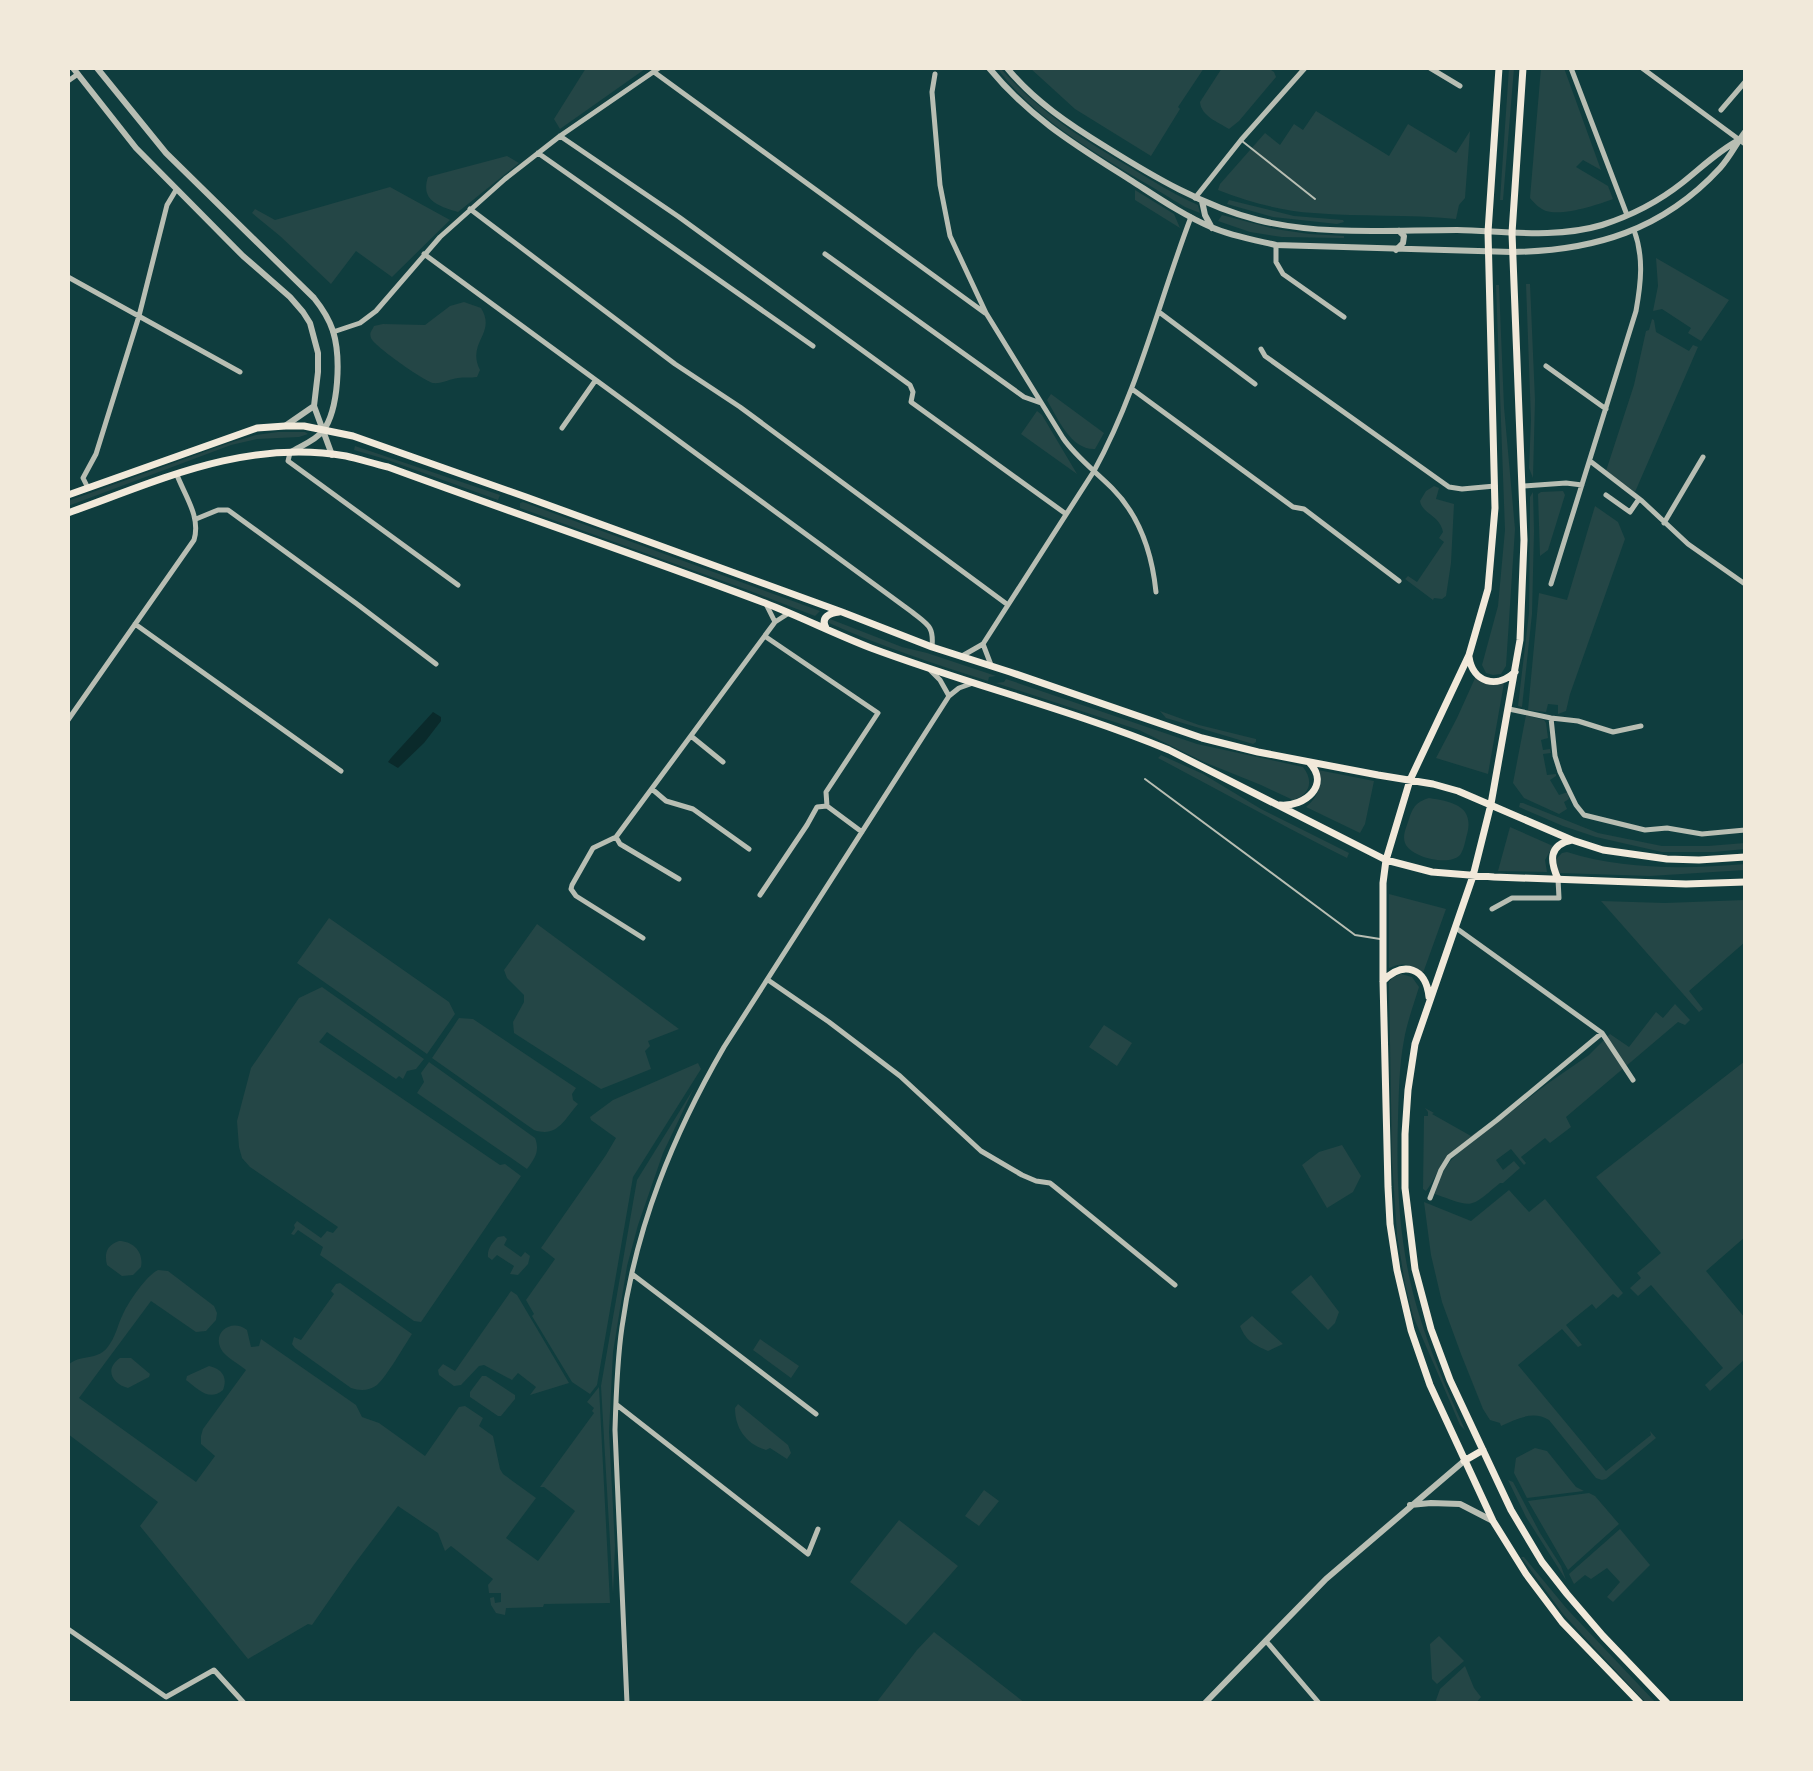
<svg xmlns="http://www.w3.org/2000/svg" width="1813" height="1771" font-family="Literata,serif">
<rect width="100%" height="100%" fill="#0f3d3e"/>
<!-- green -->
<path fill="#244646" d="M586 68 645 69 560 129 554 119Z
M997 68H1000C1040 112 1078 136 1128 166 1151 180 1173 194 1198 205L1200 213 1185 207C1123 168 1041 128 997 68Z
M1030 68H1204L1178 107 1180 109 1151 156 1075 109Z
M1222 68H1268L1274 72 1276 77 1239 121 1229 129C1218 122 1201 116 1200 102Z
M1509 68H1514L1503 200H1500Z
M1541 68H1564L1601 170 1583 160 1576 167 1608 186 1613 199C1597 205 1564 216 1546 211 1540 209 1534 203 1530 198Z
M1316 111 1389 156 1408 124 1456 153 1470 131 1465 198 1459 205 1456 219C1408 214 1362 217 1314 213 1281 211 1249 202 1218 190L1220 184 1265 133 1280 145 1294 124 1303 130Z
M507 156 519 163 458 212C439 206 420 201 428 177Z
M390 187 450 220 392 277 356 251 331 284 280 236 252 213 255 209 275 220Z
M1135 190 1174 214 1180 228 1135 200Z
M1229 200 1294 216 1343 220 1344 222 1337 224 1273 217 1227 204Z
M1222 215 1275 229 1309 234 1344 236V238L1282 237 1250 232 1218 221Z
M1656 258 1729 300 1701 341 1688 333 1691 328 1662 309 1653 311 1658 286Z
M1526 284H1530L1535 400 1533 478 1529 468 1531 420Z
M1496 285H1499L1504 407 1515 529 1506 666 1501 674 1493 675 1486 673 1482 665 1498 606 1505 530Z
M464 302 481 308C497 334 466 342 480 370L477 377C470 378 464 377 458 378 449 379 442 384 433 383 424 381 374 346 371 338 369 332 372 331 374 326L383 324 425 325 450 306Z
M1652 319 1654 320 1656 332 1689 351 1693 345 1698 347 1635 492 1606 471 1634 385 1646 331 1649 330Z
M1051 394 1104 433 1095 449C1071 450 1058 419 1047 400Z
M1037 411 1042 415 1077 474 1021 434Z
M278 432H305L308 434 299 437 257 439 231 445 68 506V501L229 443 256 435Z
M355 446 500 495 498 500 385 459 354 450Z
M1434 486 1439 488 1436 499 1454 504 1451 563 1446 596 1442 599 1434 598 1433 600 1405 579 1408 576 1417 582 1444 542 1439 538 1443 532C1440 515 1422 514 1420 501L1426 491Z
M1563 491 1565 495 1548 550 1540 556 1538 494 1541 492Z
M1533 492 1534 531 1532 614 1522 707 1518 706 1529 613 1530 497Z
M523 502 820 611 815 616 745 589 520 508V503Z
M1595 506 1618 522 1625 539 1570 694 1566 711 1558 714V705L1548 704 1546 712 1528 710 1539 593 1567 600Z
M830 619 902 647 927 653 996 676 989 677 988 681C934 664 881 646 829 623L828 621Z
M1476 676C1484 685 1493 687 1504 683L1488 774 1436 758 1457 718Z
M1006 679 1197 744 1303 767C1314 781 1310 795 1293 800L1261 785 1204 762 1139 730 996 683 1004 682Z
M1160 711 1199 725 1256 739V742L1253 744 1166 718Z
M1526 715 1544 720 1546 723 1548 738 1541 740 1543 750 1550 749 1551 753 1543 754 1547 775 1556 774V776L1550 780 1559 795 1568 792 1569 799 1564 802 1567 809 1559 814 1524 798 1513 783Z
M1161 755 1203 774 1261 809 1349 853 1347 858C1283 826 1221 791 1158 758Z
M1318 770 1374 781 1365 824 1360 833 1306 807C1319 796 1321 787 1318 770Z
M1429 798C1455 802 1476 807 1466 838 1465 843 1463 851 1460 855 1449 867 1410 857 1405 843 1402 835 1407 826 1409 819 1413 807 1416 802 1429 798Z
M1520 803H1523L1598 833 1662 846H1708L1745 843V849L1714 852H1662L1596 837 1563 826 1519 807Z
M1510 827 1553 846 1545 860 1547 872 1498 871Z
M1567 852C1624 870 1686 869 1745 864V870L1650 876 1560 873 1557 870 1555 860 1562 853Z
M1389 894 1446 909 1423 973C1411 964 1403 962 1389 968Z
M1745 900V942L1689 991 1703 1009 1699 1012 1601 901 1665 903Z
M329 918 449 1002 455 1014 427 1054 297 963Z
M537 924 679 1029 648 1041 650 1046 645 1051 651 1069 601 1089 514 1033 513 1022 524 1002V995L507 978 504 970Z
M1401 974 1412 977 1419 987C1414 1004 1407 1022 1404 1040 1399 1066 1399 1092 1398 1119 1396 1184 1399 1248 1418 1311 1430 1352 1448 1391 1465 1430L1460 1425 1413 1316 1405 1284 1397 1235 1392 1161 1389 982 1392 978Z
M322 987 424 1059 416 1069 407 1071 403 1079 399 1076 396 1079 327 1032 319 1042 500 1165 505 1164 521 1176 421 1322 414 1321 320 1255 323 1247 298 1230 294 1235 291 1234 295 1228 294 1225 297 1221 321 1238 327 1231 333 1233 338 1227 250 1167 242 1158 239 1147 237 1121 251 1068 299 998Z
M1675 1004 1690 1020 1685 1025 1678 1022 1566 1117 1571 1127 1550 1143 1545 1138 1521 1157 1526 1163 1524 1165 1511 1149 1496 1160 1503 1170 1514 1161 1520 1168 1503 1183H1500C1469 1209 1474 1208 1435 1194 1439 1177 1446 1164 1459 1152L1547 1084 1589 1055 1610 1034 1629 1047 1656 1012 1663 1018Z
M459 1018 473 1019 576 1088 572 1094 573 1100 578 1104C564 1120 557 1138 534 1130L432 1058Z
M1104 1025 1132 1043 1117 1066 1089 1047Z
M1745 1061V1237L1706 1271 1745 1318V1359L1710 1391 1705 1385 1723 1368 1651 1285 1638 1296 1630 1288 1641 1278 1637 1273 1661 1253 1596 1177Z
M429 1062 535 1138C540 1151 535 1158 527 1169L417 1093 424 1082 421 1073Z
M698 1063 701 1069 633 1177 597 1385 590 1394 572 1382 532 1316 534 1314 526 1300 555 1259 541 1248 606 1155 616 1138 591 1120 590 1117 613 1100Z
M694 1088 663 1153 638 1225 627 1266 613 1352 609 1432 615 1546 613 1594 601 1386 637 1180Z
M1425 1108 1434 1113 1432 1114 1471 1136 1479 1130 1480 1131C1469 1139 1456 1147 1448 1157 1438 1167 1435 1180 1426 1191L1423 1189 1424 1116H1428V1112Z
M1342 1145 1361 1176 1353 1192 1327 1208 1302 1165 1319 1152Z
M1509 1190 1529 1212 1545 1199 1623 1293 1618 1298 1613 1294 1596 1309 1592 1304 1566 1325 1582 1345 1578 1347 1562 1329 1518 1365 1606 1471 1651 1435 1650 1431 1656 1438 1606 1479 1602 1480 1596 1478 1549 1420C1533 1410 1517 1419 1501 1426L1500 1423 1490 1420 1483 1409 1461 1354 1442 1302 1431 1255 1424 1202 1471 1221Z
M504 1236 507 1239 504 1245 521 1257 525 1252 530 1256 528 1264 518 1275 510 1274 514 1266 497 1255 492 1260 488 1257C487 1249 492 1243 498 1237Z
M119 1241C133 1241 144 1252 141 1267L133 1275 122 1276 107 1265C104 1253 107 1245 119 1241Z
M158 1270 168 1271 214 1306 217 1313 216 1320 206 1331 196 1332 151 1301 79 1398 196 1482 215 1456 201 1444V1436L203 1429 246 1370C239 1364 225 1357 221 1349 212 1332 232 1318 247 1330L251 1347 259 1346 261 1339 356 1405 362 1417 379 1423 425 1456 459 1407 465 1406 483 1418 479 1426 493 1436 500 1469 503 1474 536 1498 506 1538 538 1561 575 1511 544 1487H540L594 1413 592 1411 594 1408 587 1402 599 1387 610 1603 544 1604 543 1607 506 1608 505 1615 496 1613 491 1605 490 1598 494 1597 495 1603 501 1602V1593H489L488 1585 493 1579 451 1546 445 1551 438 1533 398 1506 353 1566 312 1625 308 1624 248 1659 140 1526 158 1502 68 1434V1365C80 1354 96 1361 107 1348 116 1337 117 1326 123 1314 129 1301 146 1276 158 1270Z
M1311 1275 1339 1312 1335 1323 1328 1330 1291 1292Z
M340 1283 412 1334C404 1346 387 1376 377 1385 369 1391 360 1391 351 1388L295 1348 292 1344 294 1337 301 1340 334 1294 331 1291 336 1284Z
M511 1291 517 1295 569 1383 530 1395 536 1387 518 1373 512 1380 484 1365 479 1366 461 1385 454 1386 439 1375 438 1370 443 1364 455 1371Z
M1252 1316 1283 1344 1268 1351C1253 1344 1246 1341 1240 1326Z
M760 1339 799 1366 791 1378 753 1350Z
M120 1358H131L150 1374 149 1377 128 1388C112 1384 104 1369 120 1358Z
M209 1366C222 1369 228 1377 223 1390 209 1402 198 1389 186 1380L187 1376Z
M482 1376H486L515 1395V1399L501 1416H498L470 1397V1392Z
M738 1404 788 1445 791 1453 787 1459 770 1448 766 1450C746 1444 735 1428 735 1408Z
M1535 1448 1547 1451 1576 1487 1584 1491 1527 1498 1514 1473 1516 1458Z
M1508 1480 1513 1482 1540 1533 1561 1566 1566 1580 1526 1517Z
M984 1490 999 1501 979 1526 965 1516Z
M1589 1493 1595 1496 1619 1524 1568 1570 1528 1501Z
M899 1520 958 1566 906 1625 850 1582Z
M1620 1529 1650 1565 1613 1602 1607 1597 1620 1582 1607 1568 1591 1579 1585 1575 1574 1584 1569 1574Z
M1521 1557H1524L1567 1609 1656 1703H1646L1563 1614Z
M934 1632 1025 1703H876L917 1650Z
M1439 1636 1464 1661 1437 1684 1432 1679 1430 1644Z
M1465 1666 1474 1688 1481 1697 1476 1703H1435L1440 1689Z"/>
<!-- water -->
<path fill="#0a2a2b" d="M433 712 441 717V721L424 743 398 768 388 762 391 758Z"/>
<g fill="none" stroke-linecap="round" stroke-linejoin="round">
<!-- service -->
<path stroke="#b8beb3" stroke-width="2" d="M1242 141 1315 199
M1145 779 1355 935 1380 939"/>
<!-- minor -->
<path stroke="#b8beb3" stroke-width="5" d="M1430 68 1460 86
M1571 68 1627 215
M1642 68 1745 144
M654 72 985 313
M935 74 932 92 940 185 950 236 986 313 1063 438C1076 457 1095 471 1112 488 1140 516 1152 553 1156 592
M68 81 78 74
M1721 110 1745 82
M560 136 679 217 910 385 913 392 911 402 1066 514
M538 153 813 346
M1195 198 1241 140 1305 68
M470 209 675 364 740 407 1008 605
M1276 245V262L1283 274 1344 317
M424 254 912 612C928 625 934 626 932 647
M825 254 1024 397 1041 403
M68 277 240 372
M1159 312 1255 384
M333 332 360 323 376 311 440 237 505 179 560 136 659 68
M1261 349 1265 356 1449 487 1462 489 1495 486
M1546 366 1606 409
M1132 389 1293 507 1304 509 1399 581
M562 428 595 381
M290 453 288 461 458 585
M1590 461 1642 501 1688 544 1745 584
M1523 486 1566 483 1582 485
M88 488 83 478 96 454 139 316 167 205 176 190
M1606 495 1630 512 1639 499
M196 519 218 510H228L357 604 436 664
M1664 523 1703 457
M1551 584 1636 311C1641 283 1644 257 1634 230
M766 604 775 622
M135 624 341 771
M766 637 878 713 826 792 827 806
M983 644 991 665
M962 656 983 644 1094 471C1138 391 1159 301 1191 217
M931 671 940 680 949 696
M1509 709 1551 718 1578 721 1613 732 1641 726
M1551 718 1555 756 1560 772 1576 805 1584 815 1645 830 1667 828 1702 834 1745 830
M68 720 194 540C201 517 185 496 177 475
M691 736 723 762
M652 789 666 801 693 809 749 849
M616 837 620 844 679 879
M760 895 807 825 817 807 827 806 862 832
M1492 909 1512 898H1559L1558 879
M1456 928 1602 1033 1633 1080
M643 938 576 896 571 889 572 885 593 848 616 837 775 622 789 613
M768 980 829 1022 900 1076 981 1151 1022 1175 1036 1181 1050 1183 1055 1187 1175 1285
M1430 1198 1441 1170 1449 1157 1497 1120 1602 1033
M632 1274 816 1414
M617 1405 808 1554 818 1529
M68 1629 166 1697 214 1670 244 1703
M1266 1641 1319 1703
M627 1703 615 1430C616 1396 617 1361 622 1327 636 1226 673 1135 724 1047L949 696 959 688 973 683"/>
<!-- tertiary -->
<path stroke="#b8beb3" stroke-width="6" d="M73 68 136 148 243 256 290 297 303 312 310 323 318 353V372L314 406 332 455
M97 68 166 153 314 298C322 308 329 319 333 331 341 357 339 409 323 431 316 440 301 446 291 452
M989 68C1031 119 1077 146 1132 181 1157 197 1183 215 1211 227 1231 236 1254 240 1276 245L1512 252C1594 251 1663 230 1720 168 1730 157 1736 144 1745 132
M1007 68C1034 101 1070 125 1106 147 1154 177 1203 206 1258 220 1323 236 1391 230 1457 230 1505 231 1555 239 1602 225 1630 216 1658 202 1682 183 1701 168 1718 151 1739 140
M1202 201 1205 215 1212 228
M1396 250 1403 243 1404 236 1399 231
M285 426 314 406
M1410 1505 1431 1503 1460 1504 1493 1521
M1205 1703 1326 1579 1464 1461"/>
<!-- secondary -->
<path stroke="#f1e9da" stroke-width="7" d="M1499 68 1488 232 1495 508 1488 589 1469 655 1410 780 1386 860 1383 883V981L1388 1187 1390 1224 1397 1270 1411 1330 1430 1385 1493 1521 1526 1574 1562 1622 1640 1703
M1523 68 1512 233 1524 540 1520 640 1491 804 1473 876 1415 1044 1408 1090 1405 1134V1188L1415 1269 1431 1329 1450 1380 1511 1510 1542 1562 1567 1594 1603 1636 1667 1703
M68 495 257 428 285 426H304L353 436 526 497 842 612 932 647 1010 672 1202 738 1258 752 1378 775 1433 784 1458 791 1572 840 1603 850 1667 859 1699 860 1745 857
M68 513C160 480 245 439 346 456 360 459 374 464 388 467 513 513 640 556 765 603 801 617 835 634 871 648 970 685 1072 710 1169 750L1386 860 1432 872 1494 877 1686 884 1745 882
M826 628C820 617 830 613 839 612
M1469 657C1473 683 1497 689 1515 672
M1280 805C1305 807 1331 785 1309 762
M1558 879C1550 861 1548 845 1572 840
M1383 981C1404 960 1426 968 1429 997
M1464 1461 1483 1450"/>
</g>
<!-- border -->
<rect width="1813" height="1771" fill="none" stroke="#f1e9da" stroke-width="140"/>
</svg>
